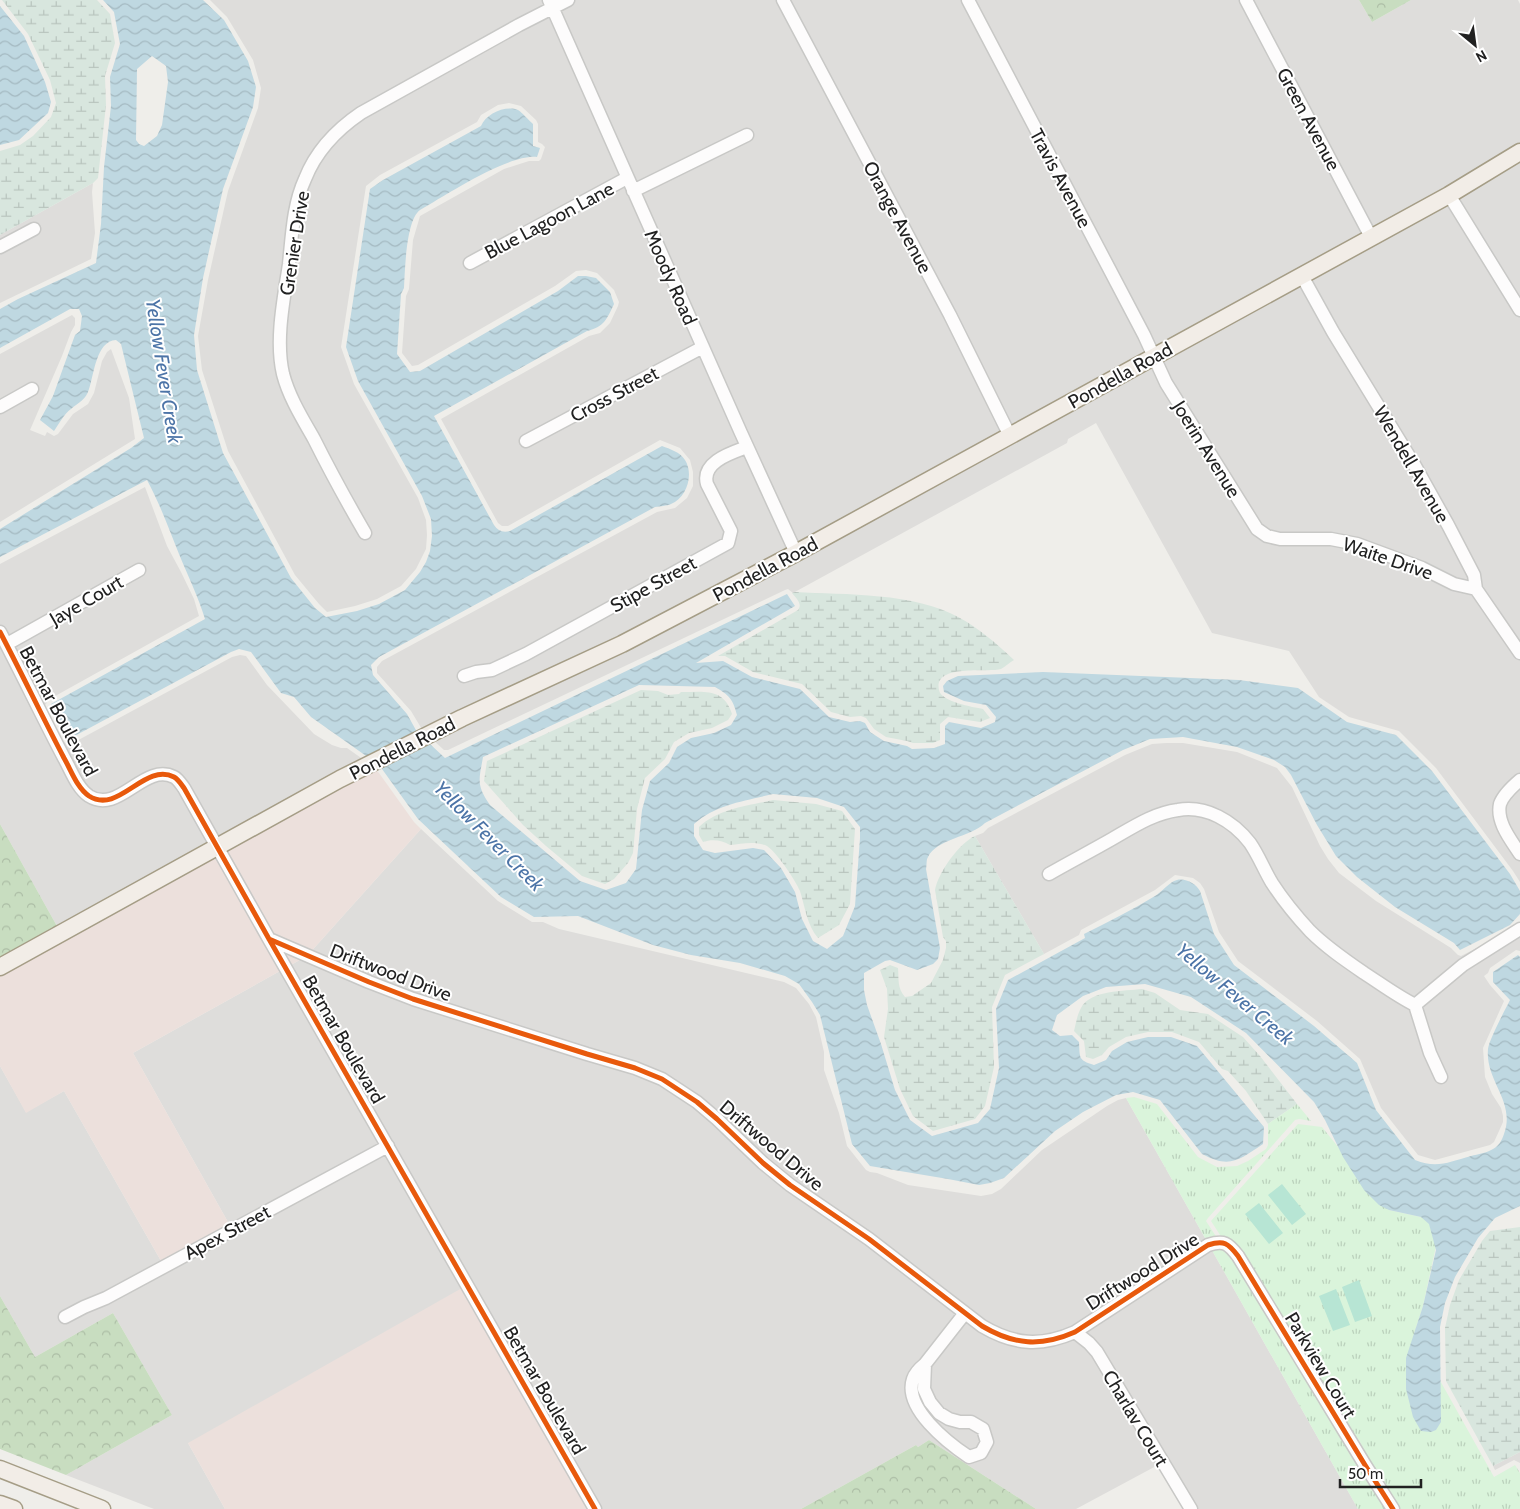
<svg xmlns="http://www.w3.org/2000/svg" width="1520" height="1509" font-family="Cabin,sans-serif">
<defs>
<pattern id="forest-crowns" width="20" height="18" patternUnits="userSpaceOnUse" patternTransform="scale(1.25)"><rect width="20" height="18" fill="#c8ddc0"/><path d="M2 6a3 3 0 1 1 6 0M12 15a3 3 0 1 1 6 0" fill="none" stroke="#acbda5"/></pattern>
<pattern id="wetland-marsh" width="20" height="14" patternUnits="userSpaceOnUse" patternTransform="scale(1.25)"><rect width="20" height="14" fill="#d8e6de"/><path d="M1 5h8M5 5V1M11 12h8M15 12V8" fill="none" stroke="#b9c5be"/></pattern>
<pattern id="park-tufts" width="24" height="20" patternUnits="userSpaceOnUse" patternTransform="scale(1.25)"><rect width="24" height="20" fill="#daf4db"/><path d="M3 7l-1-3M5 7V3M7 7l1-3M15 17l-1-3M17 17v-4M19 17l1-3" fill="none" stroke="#bbd1bc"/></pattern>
<pattern id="water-waves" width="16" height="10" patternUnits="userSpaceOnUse" patternTransform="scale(1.25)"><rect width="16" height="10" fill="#bfd8e1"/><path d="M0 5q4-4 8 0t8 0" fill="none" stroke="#a4b9c1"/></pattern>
</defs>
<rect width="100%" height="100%" fill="#efeeea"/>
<!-- residential -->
<path fill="#dedddb" d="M210 0H543L777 526 789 550 619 639 423 731 411 711 377 673V667L382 661 657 512 675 508 687 498 693 486V472L690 460 680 448 660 440 508 526H502L498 523 441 419 589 336 600 333 610 323 618 306 619 302 614 290 597 273 586 270 576 271 555 286 418 365 412 366 402 353 406 296 409 289 413 240 420 216 504 169 529 161H539L541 159 545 147 542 144 538 142V124L536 120 521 106 509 103 498 105 481 115 477 122 380 175 366 186 341 347 354 384 418 498 426 520 427 535 426 549 416 569 401 586 377 599 355 606 327 612 319 604 295 575 228 451 202 370 198 336 208 280 228 191 258 108 261 88 253 60 227 17Z
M555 0H1359L1372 22 1411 0H1518L1520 4V145L1446 189 798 545 787 521Z
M1520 160V882L1513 871 1436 768 1399 731 1349 717 1319 697 1289 651 1212 633 1096 423 1068 439 1067 443 793 593 788 589 785 590 448 750H444L433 740Z
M93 183 92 192 95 233 91 259 0 303V235Z
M72 315 75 318V325L71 332 62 356 30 430 45 436 47 432 54 436 58 434 73 414 88 404 94 393 102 361 107 352 111 349 129 398 135 439 0 522V354Z
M145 487 167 546 181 572 194 599 199 616 48 700 46 704 44 706 63 741 68 745 71 744 232 657 240 655 246 656 267 685 314 734 332 745 341 748H347L364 760 58 928 0 824V564Z
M1166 743H1183L1237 752 1277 768 1292 787 1320 846 1328 859 1339 873 1376 901 1451 948 1458 955 1461 956 1514 929 1520 922V951L1516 950 1490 968 1488 973 1484 976 1490 985 1504 1001 1483 1048 1485 1077 1492 1094 1501 1108 1503 1116V1122L1499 1131 1494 1142 1490 1145 1435 1160 1418 1155 1381 1108 1360 1059 1317 1021 1238 961 1219 932 1204 889 1200 883 1193 878 1175 875 1155 890 1081 930 1079 935 1044 954 975 836 983 833 988 828 1125 755 1152 744Z
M421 829 498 901 532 922H543L559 929 784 982 796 988 809 1004 816 1017 824 1052V1070L839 1113 847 1146 866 1170 870 1172 877 1173 908 1185 981 1196 992 1194 1001 1189 1042 1150 1107 1106 1118 1100 1126 1098 1358 1509H1185L1158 1465 1076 1509H1036L929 1440 918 1447 916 1445 801 1509H595L188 1443 225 1509H154L66 1475 172 1415 113 1313 35 1357 0 1296V1066L26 1112 64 1091 165 1268 233 1231 133 1053 307 956Z
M1520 1452V1463L1514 1460 1495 1470 1493 1466Z"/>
<!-- commercial -->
<path fill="#ece0dc" d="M375 769 379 773 414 822 421 829 307 956 133 1053 233 1231 165 1268 64 1091 26 1113 0 1066V975Z
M462 1288 595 1509H225L188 1443Z"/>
<!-- forest -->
<path fill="url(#forest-crowns)" d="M1359 0H1411L1372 22Z
M0 824 58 928 0 960Z
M0 1296 35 1357 113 1313 172 1415 66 1475 0 1449Z
M929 1440 1036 1509H801L916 1445 918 1447Z"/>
<!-- wetland -->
<path fill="url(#wetland-marsh)" d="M2 0H97L110 14 115 43 105 76 106 105 98 178 93 183 0 235V151L20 145 33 136 51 117 56 103 50 80 28 34Z
M795 592C846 595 914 592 960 618 980 629 997 644 1014 660 1010 662 1005 667 1001 669 989 673 933 663 939 690 941 702 973 707 983 709L990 718 980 722 948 717 940 724V740L933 743H913L907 741 886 737 874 729 866 718 861 716 850 717 831 712 802 684 753 672 725 656H718L798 610C803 604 796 598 792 593Z
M641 690 658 691 668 695 679 694 681 692C703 692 724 687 732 714L728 720 712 728 689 733 674 742 665 759 645 778 637 809 633 853 628 863 614 879 605 884 582 876 546 846 523 825 484 781 487 761Z
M773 800 816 804 842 811 855 829 850 904 839 925 818 938C807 925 805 907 800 891 796 881 775 849 765 845 753 841 741 844 730 845 722 840 712 839 703 842L699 835V827C719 808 748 806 773 800Z
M975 836 1044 954 1005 975 992 1007 994 1067 985 1106 975 1119 933 1131 913 1116 900 1089 884 1037 888 1009 887 989 880 970 890 965 898 968C899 979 897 988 905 997L912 996 931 983 943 960 946 948V941L943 937 935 890C938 873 959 843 975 836Z
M1142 989 1155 993 1180 1010 1208 1014 1243 1037 1260 1056 1297 1104 1268 1124 1246 1091 1228 1071 1222 1069 1199 1042 1172 1032H1148L1126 1037 1109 1047 1102 1055 1093 1059 1086 1057 1084 1041 1074 1031C1076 1023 1077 1015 1081 1008 1090 990 1125 991 1142 989Z
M1520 1227V1452L1493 1466 1446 1381 1445 1328 1450 1305 1459 1280 1482 1241 1490 1231Z"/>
<!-- park -->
<path fill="url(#park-tufts)" d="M1134 1097 1157 1104 1198 1157 1217 1167 1237 1166 1248 1161 1266 1149 1268 1145V1124L1297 1104 1311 1121 1299 1119 1295 1120 1208 1218 1206 1221 1219 1241 1241 1263 1393 1509H1358L1126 1098Z
M1298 1124 1322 1127 1389 1210 1421 1217 1440 1228 1423 1306 1414 1334 1494 1477 1515 1465 1520 1473V1509H1399L1376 1475 1359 1440 1339 1419 1211 1221Z"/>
<!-- pitch -->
<path fill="#b7e5d4" d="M1282 1184 1306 1214 1292 1225 1268 1195Z
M1259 1203 1283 1233 1269 1244 1245 1214Z
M1359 1280 1372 1316 1355 1322 1342 1287Z
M1336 1289 1350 1325 1333 1331 1319 1296Z"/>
<!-- water -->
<path fill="url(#water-waves)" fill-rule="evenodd" d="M103 0H203L224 20 248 61 256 87 253 107 223 189 203 278 194 335 197 370 223 453 291 578 315 608 326 617 357 611 379 604 405 590 420 572 426 562 430 551 432 536 431 519 422 496 358 381 346 347 370 189 383 180 481 126C486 114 505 105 518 110 523 113 528 120 533 124V146L540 148 537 157C508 154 446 195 420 210 406 220 405 270 404 288L401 294 397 354 410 372 420 371 558 291 578 276H586L596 278 610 292 614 304C607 319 604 327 587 331L434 416 494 525C498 531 503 533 510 531L662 446C670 449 680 452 685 460 694 474 687 498 671 504 667 506 660 506 655 507L379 657 371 665 373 675 407 714 417 732 445 758 787 594 795 606 696 663 723 661 752 677 800 689 829 717 850 722 860 721 865 723 870 732 884 741 907 746 912 749 934 748 945 744V726L949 722 981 728 995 722 996 717 986 705 964 701 944 692 943 686 947 681 958 676 1043 672 1239 680 1298 688 1347 722 1396 735 1432 771 1510 874 1520 891V914L1510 925 1460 950 1454 943 1395 907 1357 877 1336 856 1317 825 1291 775 1285 767 1274 760 1237 747 1183 737 1150 739 1123 750 985 823C971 837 936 839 928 857 926 860 927 865 926 869L940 948 938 959 933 964 917 970 890 960 885 961 864 973V990L867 1005 881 1044 895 1090 910 1120 932 1136 978 1123 990 1109 999 1068 996 1009 1008 980 1085 938 1084 934C1108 922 1132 910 1155 896 1162 892 1169 882 1177 880 1186 878 1196 884 1200 891L1214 934 1234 965 1314 1026 1357 1063 1376 1110 1415 1160C1437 1169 1449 1162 1471 1156 1478 1154 1487 1153 1493 1149 1499 1146 1502 1140 1504 1134 1516 1101 1485 1081 1488 1049 1489 1040 1505 1010 1510 1000L1493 982V972L1518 955 1520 957V1206L1495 1218 1478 1238 1455 1277 1445 1303 1440 1327 1441 1422 1436 1430 1431 1432 1421 1431 1413 1417 1406 1389V1358L1423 1306 1436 1250 1429 1224 1421 1217 1389 1210 1379 1205 1364 1190 1343 1157 1325 1120 1314 1102 1246 1033 1191 997 1145 984 1106 987 1083 996 1057 1015 1052 1030 1060 1036 1072 1035 1079 1042C1080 1058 1078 1060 1094 1065L1106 1060 1112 1051 1127 1042 1148 1037H1171L1197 1046 1264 1127 1263 1144C1239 1160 1230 1169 1202 1154L1160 1100 1133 1092 1116 1095 1083 1112 1055 1131 1004 1178 990 1183 979 1185 948 1179 870 1166 852 1144 820 1015 812 1002 799 984 785 976 740 963 691 955 653 945 578 916 534 917 501 897 418 819 382 769 369 758 311 717 294 697 281 693 251 652 239 649 231 652 69 739 51 704 205 619C198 596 188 576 179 554 169 529 160 504 147 480L0 557V529L131 448 144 438 121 344 116 340C96 341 94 375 89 389 86 400 79 402 71 409 64 414 59 424 54 431L40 420 53 396 75 335 80 331 82 316 79 309H70L0 348V309L18 299 96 263 101 224 104 167 111 106 110 77 120 44 114 12ZM152 56 166 66 168 82 162 125 157 136 144 146 139 144 136 140 137 69ZM639 685 715 687C729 695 733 699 737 715L731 725 714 733 691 738 677 747 669 763 650 781 642 810 636 869 626 883 606 890 580 881 490 805C476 785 479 780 483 757ZM773 794 817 798 844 807 860 827V838L855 906 843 936 827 949 813 941 802 919 795 892 781 868 764 850 753 848 715 853 703 850 694 836V824C716 804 745 801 773 794Z
M0 6 24 36 45 82 51 102 48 113 19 140 0 145Z"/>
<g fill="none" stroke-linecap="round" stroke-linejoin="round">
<!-- minor casing -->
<g stroke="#c8c8c6" stroke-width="15">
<path id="minor" d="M549 0 741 433 796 553
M783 0 950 315 1010 436
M968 0 1144 335 1166 383 1257 529 1267 536 1280 539H1331L1357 544 1422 568 1454 584 1476 589
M1246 0 1371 237
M633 191 747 135
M1449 195 1520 310
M0 247 34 229
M470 263 627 178
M1302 276 1333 332 1415 466 1448 525 1474 575 1476 589 1520 653
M0 407 32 389
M526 441 703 347
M365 533C347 502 330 471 314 439 302 418 289 397 283 374 275 340 284 298 289 264 292 236 293 205 305 179 316 151 336 130 361 113L519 25 568 0
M0 632C22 674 42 716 64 758 71 770 77 788 89 796 119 815 144 762 174 777 178 779 181 784 184 788L269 939 595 1509
M7 644 139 570
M464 676 476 672 492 670 526 654 728 543 731 531 707 484C701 462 731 453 747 447
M1520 780C1513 786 1503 795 1500 804 1496 822 1511 840 1520 854
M1049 874C1070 862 1091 851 1112 839 1133 827 1154 813 1178 810 1206 805 1233 821 1250 843 1259 856 1264 870 1272 883 1283 900 1296 916 1310 931 1326 947 1345 960 1364 973 1381 984 1397 996 1415 1005L1430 1053 1441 1077
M269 939 369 982 413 999 587 1054 635 1068 662 1079 697 1102 717 1119 763 1163 790 1185 869 1239 982 1326C1014 1345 1041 1347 1075 1332L1208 1245C1224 1240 1228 1243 1238 1256L1365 1465 1393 1509
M1415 1005 1463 965 1520 929
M65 1317 84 1307 106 1298 388 1146
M1075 1332 1089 1343 1097 1352 1191 1509
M925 1364 924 1389 930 1402 939 1413 949 1419 960 1422H971L983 1429 987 1442 981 1453 969 1457C948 1443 903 1408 913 1379 915 1373 920 1368 925 1364Z
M925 1364 965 1313"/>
</g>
<!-- major casing -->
<g stroke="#a59d86" stroke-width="19">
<path id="major" d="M0 967 340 779 462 718 622 644 796 553 1449 195 1520 152
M0 1469 102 1509
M0 1504 14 1509"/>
</g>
<!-- minor -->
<use href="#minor" stroke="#fdfcfc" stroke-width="12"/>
<!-- major -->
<use href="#major" stroke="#f2ede7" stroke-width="16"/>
<!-- cycleway casing -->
<g stroke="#fff" stroke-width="8">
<path id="cycleway" d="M0 632C22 674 42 716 64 758 71 770 77 788 89 796 119 815 144 762 174 777 178 779 181 784 184 788L269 939 595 1509
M269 939 369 982 413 999 587 1054 635 1068 662 1079 697 1102 717 1119 763 1163 790 1185 869 1239 982 1326C1014 1345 1041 1347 1075 1332L1208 1245C1224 1240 1228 1243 1238 1256L1365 1465 1393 1509"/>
</g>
<!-- cycleway -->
<use href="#cycleway" stroke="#e8590c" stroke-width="5"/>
</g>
<g text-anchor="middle" stroke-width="4" stroke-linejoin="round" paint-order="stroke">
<!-- street labels -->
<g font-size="19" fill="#212121" stroke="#fff">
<text transform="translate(1309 119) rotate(62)" y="7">Green Avenue</text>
<text transform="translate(1061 178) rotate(62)" y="7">Travis Avenue</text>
<text transform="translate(898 217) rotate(62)" y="7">Orange Avenue</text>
<text transform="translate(549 220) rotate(-28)" y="7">Blue Lagoon Lane</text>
<text transform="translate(294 243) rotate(-81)" y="7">Grenier Drive</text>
<text transform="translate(671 277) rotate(66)" y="7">Moody Road</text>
<text transform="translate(1120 375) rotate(-29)" y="7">Pondella Road</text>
<text transform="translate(614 394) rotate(-28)" y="7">Cross Street</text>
<text transform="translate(1207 449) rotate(58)" y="7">Joerin Avenue</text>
<text transform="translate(1412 464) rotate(60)" y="7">Wendell Avenue</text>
<text transform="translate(1388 558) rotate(19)" y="7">Waite Drive</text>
<text transform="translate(765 569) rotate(-28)" y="7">Pondella Road</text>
<text transform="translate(653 584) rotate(-29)" y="7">Stipe Street</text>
<text transform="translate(86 600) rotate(-30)" y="7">Jaye Court</text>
<text transform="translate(59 711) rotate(62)" y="7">Betmar Boulevard</text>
<text transform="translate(402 748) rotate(-27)" y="7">Pondella Road</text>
<text transform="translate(391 972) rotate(21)" y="7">Driftwood Drive</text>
<text transform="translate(344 1039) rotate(60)" y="7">Betmar Boulevard</text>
<text transform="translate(772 1145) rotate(40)" y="7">Driftwood Drive</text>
<text transform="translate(227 1232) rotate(-28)" y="7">Apex Street</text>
<text transform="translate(1142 1271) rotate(-32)" y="7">Driftwood Drive</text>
<text transform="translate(1321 1365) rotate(59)" y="7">Parkview Court</text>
<text transform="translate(545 1390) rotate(60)" y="7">Betmar Boulevard</text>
<text transform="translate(1136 1418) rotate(59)" y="7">Charlav Court</text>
</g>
<!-- water labels -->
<g font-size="20" font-style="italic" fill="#4c74a7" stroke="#fff">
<text transform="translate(164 371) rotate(81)" y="7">Yellow Fever Creek</text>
<text transform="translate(489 836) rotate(45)" y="7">Yellow Fever Creek</text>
<text transform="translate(1235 994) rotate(40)" y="7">Yellow Fever Creek</text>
</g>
</g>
<!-- north arrow -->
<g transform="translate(1475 45) rotate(151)" stroke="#ffffff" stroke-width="4" paint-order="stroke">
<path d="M0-4L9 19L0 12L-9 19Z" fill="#212121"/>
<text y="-8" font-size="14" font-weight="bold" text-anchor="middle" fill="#212121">N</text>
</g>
<!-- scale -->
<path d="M1340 1479v8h81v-8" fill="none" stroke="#212121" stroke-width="2.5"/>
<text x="1348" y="1479" font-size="15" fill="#212121" stroke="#ffffff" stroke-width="4" paint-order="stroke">50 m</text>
</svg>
